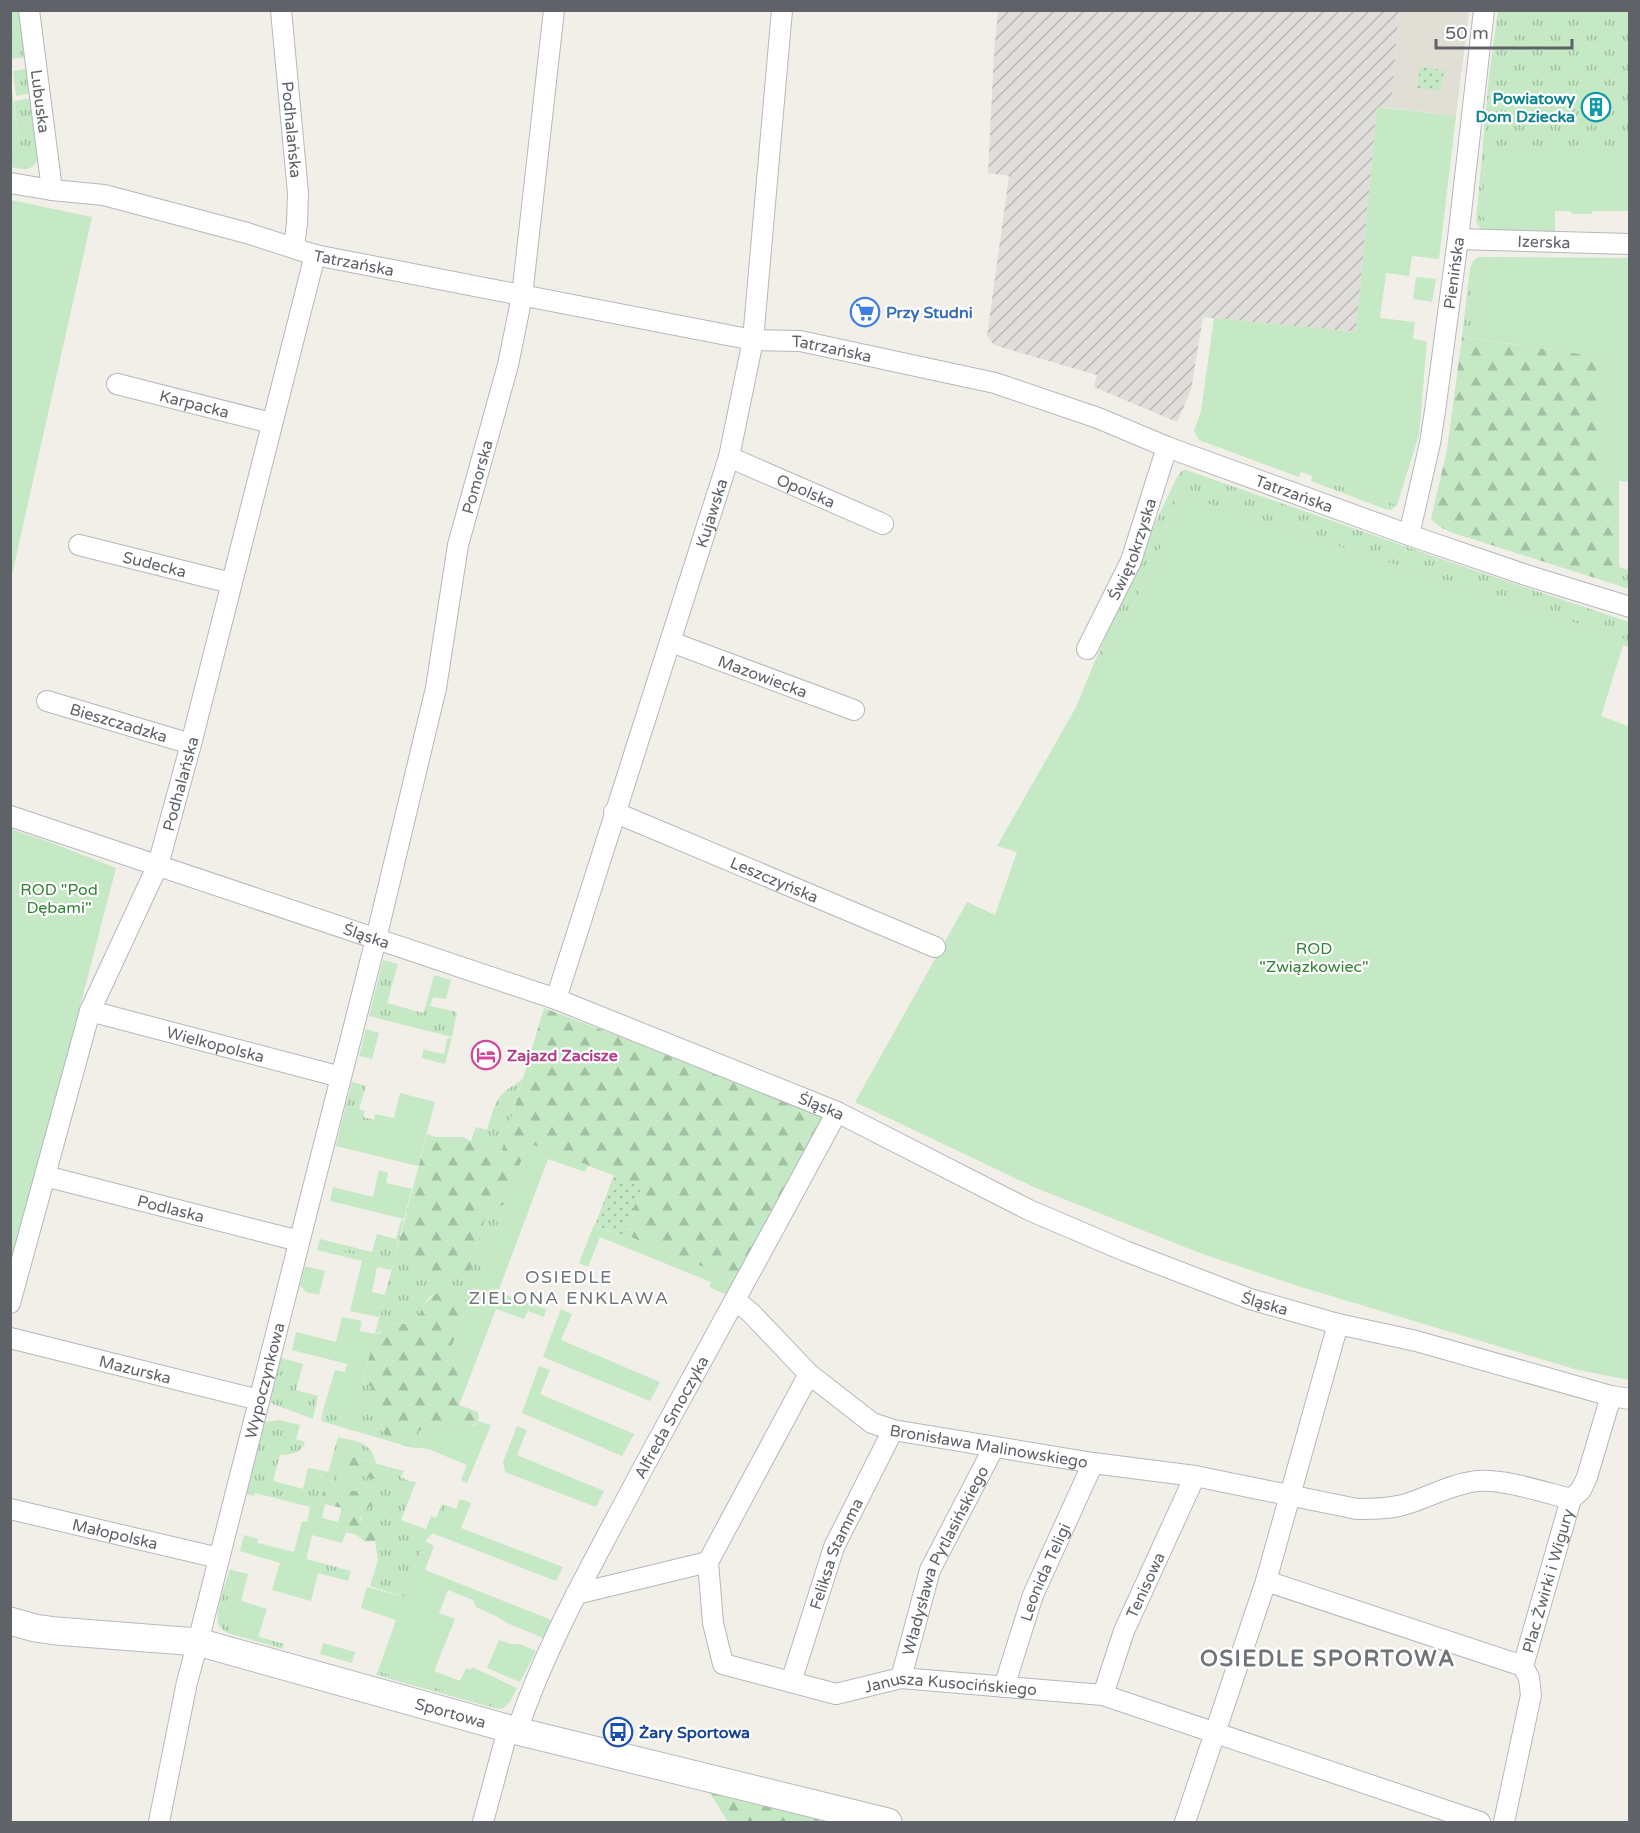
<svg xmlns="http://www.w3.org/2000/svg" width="1640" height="1833" font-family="'Varela Round',sans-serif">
<defs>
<pattern id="industrial-furrows" width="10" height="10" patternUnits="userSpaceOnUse" patternTransform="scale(1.5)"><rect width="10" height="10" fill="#e0deda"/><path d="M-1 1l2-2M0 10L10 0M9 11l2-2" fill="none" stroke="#b9b8b5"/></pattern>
<pattern id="grass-tufts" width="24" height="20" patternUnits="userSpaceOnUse" patternTransform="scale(1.5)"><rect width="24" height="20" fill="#c5e8c5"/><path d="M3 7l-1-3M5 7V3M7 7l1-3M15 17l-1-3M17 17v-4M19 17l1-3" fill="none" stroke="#a3c0a4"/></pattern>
<pattern id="forest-firs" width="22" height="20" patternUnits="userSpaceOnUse" patternTransform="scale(1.5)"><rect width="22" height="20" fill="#c5e8c5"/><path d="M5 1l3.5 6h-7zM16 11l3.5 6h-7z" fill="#a3c0a4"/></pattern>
<pattern id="park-dots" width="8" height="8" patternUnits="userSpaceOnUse" patternTransform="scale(1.5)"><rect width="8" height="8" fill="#c5e8c5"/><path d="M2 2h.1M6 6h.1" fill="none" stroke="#a3c0a4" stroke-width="1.8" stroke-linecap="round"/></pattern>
</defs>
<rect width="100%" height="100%" fill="#f1efe8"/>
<!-- industrial -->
<path fill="url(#industrial-furrows)" d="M998 11H1399L1391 108 1377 107 1356 332 1203 317 1191 390 1177 422 1094 387 1097 375 994 345 987 336 1009 176 988 173 994 53Z"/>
<!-- education -->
<path fill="#e1ded6" d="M1399 11H1469L1456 116 1391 108Z"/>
<!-- grass -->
<path fill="url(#grass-tufts)" d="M10 11H21L27 57 11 59Z
M1498 11H1629V154H1486L1482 214 1491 230 1481 229 1476 222 1489 76Z
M29 68 33 93 16 96 13 71Z
M33 98 38 159C31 172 24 170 11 167L10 141 19 142 14 101Z
M1478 257H1493L1478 276 1471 338 1462 337 1470 268 1473 261Z
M1186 470 1462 566 1629 622 1630 647 1623 645 1624 639 1178 494 1152 572 1108 644 1075 709 1137 561 1177 477 1182 471Z
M1312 476 1397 505 1391 510 1385 509 1311 481Z
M1619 567 1629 570V589L1614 584Z
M383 960 398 964 387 1003 423 1013 426 1005 457 1012 452 1037 369 1016Z
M523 1078 501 1153 479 1146 471 1141 476 1127 487 1130C491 1118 494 1102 503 1093 509 1087 517 1085 523 1078Z
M352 1082 366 1086 359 1109 365 1111 363 1117 374 1120C361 1122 354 1121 344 1113Z
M505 1204 469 1301C455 1297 436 1285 426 1301 423 1306 421 1314 417 1318 408 1327 398 1321 391 1325 385 1327 381 1332 375 1334L393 1264 318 1246 320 1239 372 1252 377 1234 396 1239 401 1221 404 1219 395 1256 396 1260 400 1262 415 1263 432 1273 465 1275 470 1271 486 1215 490 1210Z
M281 1358 303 1364 296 1390 318 1396 313 1419 270 1403Z
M362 1381 371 1387 380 1413 377 1422 406 1436 420 1431 413 1448 321 1421 323 1410 353 1418Z
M279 1420 300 1425 296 1439 305 1442C302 1454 290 1454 280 1455L273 1481 303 1489 308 1468 329 1472 318 1509 255 1493 254 1496 246 1494 265 1422Z
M338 1437C357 1442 371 1441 376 1463L334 1451Z
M388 1467 404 1471 401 1477 409 1481 416 1482 401 1520 426 1529 431 1516 436 1518 442 1504 456 1509 425 1541 404 1597 370 1586 378 1560 375 1541 377 1536C371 1526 356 1525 363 1511L370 1507 372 1498C361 1487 345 1494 333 1485 330 1458 360 1475 373 1479L387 1472Z
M306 1559 351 1571 348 1581 303 1569Z
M230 1569 235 1571 225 1609 240 1631 284 1644 283 1649 228 1633C224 1631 220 1628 218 1623 215 1610 226 1582 230 1569Z
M378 1671 502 1707 510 1702 502 1709 494 1708 376 1675Z"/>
<!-- forest -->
<path fill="url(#forest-firs)" d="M1462 337 1602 357 1603 479 1619 481V567L1614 584 1453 533 1440 527 1431 519 1447 450Z
M544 1008 827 1115 737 1281 623 1234 642 1186 528 1143 505 1204 490 1210 486 1215 470 1271 465 1275H459L432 1273 415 1263 400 1262 396 1260 395 1257 427 1134 436 1137H463L480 1146 501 1153Z
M438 1293H445L469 1301 450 1351 456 1359 467 1363 473 1369 459 1405 478 1412 479 1417 477 1423 470 1427 456 1425 449 1426 438 1422 429 1424 420 1431 406 1436H387L378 1428 377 1422 379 1413 371 1387 363 1381 375 1334 380 1333C387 1319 400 1327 411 1322 424 1315 423 1298 438 1293Z
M334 1451 388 1467C380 1496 354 1462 335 1473L332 1481 333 1485C345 1494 362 1487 372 1498L373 1505 363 1511 360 1518C363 1527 373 1528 377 1536L375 1541 365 1542 357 1535 336 1530 342 1508 320 1503Z
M706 1787 847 1822H728Z"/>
<!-- park -->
<path fill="url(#park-dots)" d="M1420 67 1444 70 1441 91 1417 88Z
M614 1175 642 1186 623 1236 595 1225Z"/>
<!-- garden -->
<path fill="#c5e8c5" d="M10 75 19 143 11 141Z
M1377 107 1456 116 1439 259 1412 256 1409 276 1386 273 1380 318 1415 322 1413 339 1427 341 1419 435 1397 505 1301 472 1299 477 1199 440 1194 431 1201 411 1214 318 1356 332Z
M1486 154H1629V211H1592V214H1572L1571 211H1555V232L1491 230 1482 214Z
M11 200 92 217 11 579 10 200Z
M1493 257 1629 258V482L1603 479 1602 357 1471 338 1478 276Z
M1416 277 1436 279 1432 302 1413 299Z
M1178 494 1625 639 1601 716 1630 727 1629 1380 1578 1370 1464 1336 1298 1286 1200 1253 1036 1188 855 1102 967 902 995 915 1017 852 997 846 1075 709 1108 644 1152 572Z
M11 829 47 841 116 868 56 1099 11 1264Z
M434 975 451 980 446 999 433 997 430 1006 426 1005Z
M366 1029 379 1033 372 1059 359 1056Z
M452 1037 445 1064 422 1058 424 1047 425 1050 444 1054 447 1039Z
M400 1093 435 1102 418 1166 336 1146 344 1113C354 1121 361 1122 374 1120L375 1114 394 1118Z
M528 1143 588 1165 585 1172 548 1159 498 1292 546 1309 544 1317 528 1311 524 1319 496 1309 473 1369 467 1363 456 1359 450 1351Z
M379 1170 388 1173 386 1183 412 1189 404 1219 330 1201 333 1187 373 1197Z
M594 1225 622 1236 623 1234 626 1235 734 1280 727 1295 709 1287 711 1282 600 1237 588 1267 579 1263Z
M318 1246 393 1264 391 1270 377 1267 372 1292 385 1295 379 1317 350 1311 362 1261 317 1250Z
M305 1266 325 1271 319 1295 306 1292 300 1285Z
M561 1309 572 1314 561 1340 660 1382 650 1401 543 1357Z
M342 1317 362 1321 360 1331 375 1334 353 1418 323 1410 335 1370 345 1372 347 1364 292 1350 296 1332 336 1342Z
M539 1366 550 1370 540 1394 634 1434 622 1456 522 1413Z
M478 1421 491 1425 467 1483 461 1480 467 1465 428 1449 422 1448H413L420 1431 429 1424 438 1422 449 1426 456 1425 470 1427 476 1425Z
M517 1426 527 1430 517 1455 604 1491 596 1507 505 1472 503 1462Z
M460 1499 471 1503 461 1528 563 1567 556 1581 432 1533 456 1509Z
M320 1503 325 1504 322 1518 338 1522 336 1529 346 1532 342 1543 312 1535 304 1569 318 1573 311 1601 272 1590 280 1563 240 1551 244 1535 258 1539 257 1543 294 1552 302 1521 307 1522 310 1507 318 1509Z
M425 1541 434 1546 425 1570 554 1621 546 1639 507 1623 498 1617 476 1607 473 1600 448 1590 439 1613 455 1619 434 1671 460 1681 466 1668 471 1670 472 1667 517 1688 510 1702 502 1707 378 1671 396 1620 361 1608 367 1587 404 1597Z
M235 1571 248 1574 241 1601 267 1609 258 1637 240 1631 225 1610Z
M499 1640 511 1644H520L536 1651 520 1682 487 1668Z
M323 1643 355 1652 352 1663 320 1654Z"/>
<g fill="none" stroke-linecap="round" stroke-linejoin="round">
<!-- street casing -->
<g stroke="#b5b8bc" stroke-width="22">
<g id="street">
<path id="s1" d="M29 10 52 190"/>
<path id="s2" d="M281 10 298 193 297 223 294 247"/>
<path id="s3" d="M10 183 52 190 104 195 247 233 315 255 753 340 800 341 995 383 1098 418 1167 447 1409 535 1529 576 1630 607"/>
<path id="s4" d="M1458 239 1630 244"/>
<path id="s5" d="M117 384 271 423"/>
<path id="s6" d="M729 457 883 524"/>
<path id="s7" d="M1409 535 1430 443 1435 411 1458 239 1484 10"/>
<path id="s8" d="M79 545 231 583"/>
<path id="s9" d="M671 642 854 710"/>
<path id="s10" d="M1087 649 1131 561 1167 447"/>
<path id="s11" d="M47 701 191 744"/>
<path id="s12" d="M614 812 935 947"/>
<path id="s13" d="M10 816 556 999 837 1112 1029 1210 1125 1251 1250 1299 1338 1324 1416 1341 1611 1396 1630 1399"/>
<path id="s14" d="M556 999 729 457 753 340 782 10"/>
<path id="s15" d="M90 1011 341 1077"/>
<path id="s16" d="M45 1176 299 1241"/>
<path id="s17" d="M735 1300 751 1313 809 1374 872 1423 893 1430 1093 1463 1195 1476 1357 1509C1372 1509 1388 1509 1403 1505 1427 1498 1451 1484 1477 1481 1505 1479 1543 1492 1571 1499"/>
<path id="s18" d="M10 1303 90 1011 158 865 191 744 315 255"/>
<path id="s19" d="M10 1338 259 1400"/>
<path id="s20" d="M809 1374 708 1562 713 1623 723 1664 836 1694 901 1678 1103 1695 1480 1822"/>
<path id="s21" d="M10 1509 219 1558"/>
<path d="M1266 1581 1523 1666"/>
<path d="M576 1594 708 1562"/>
<path id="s22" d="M901 1678 930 1570 994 1447"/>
<path id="s23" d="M791 1682 834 1547 893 1430"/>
<path id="s24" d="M1004 1687 1033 1595 1093 1463"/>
<path id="s25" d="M1103 1695 1124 1631 1195 1476"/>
<path id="s26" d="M517 1731C548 1639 598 1554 643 1468 708 1349 773 1231 837 1112"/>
<path id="s27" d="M159 1822 187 1682 198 1642 376 939 436 688 458 545 508 365 522 296 554 10"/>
<path d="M483 1822 508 1729"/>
<path d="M1185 1822 1266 1581 1338 1324"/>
<path id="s28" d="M1504 1822 1531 1695 1529 1678 1523 1666 1571 1499 1581 1490 1587 1477 1611 1396"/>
</g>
</g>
<!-- secondary casing -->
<g stroke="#b6babf" stroke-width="29">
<g id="secondary">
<path id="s29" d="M10 1621 35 1628 56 1631 198 1642 517 1731 888 1822"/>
</g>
</g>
<!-- street -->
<use href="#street" stroke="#fff" stroke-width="20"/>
<!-- secondary -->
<use href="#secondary" stroke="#fff" stroke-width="27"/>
</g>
<!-- icons -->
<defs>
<g id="building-ring" transform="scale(1.5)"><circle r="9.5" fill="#fff" stroke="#0f9aa8" stroke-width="1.5"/><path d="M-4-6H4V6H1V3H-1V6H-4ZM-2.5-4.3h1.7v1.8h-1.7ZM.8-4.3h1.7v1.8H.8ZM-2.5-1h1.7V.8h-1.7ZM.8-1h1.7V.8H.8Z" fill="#0f9aa8"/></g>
<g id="supermarket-ring" transform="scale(1.5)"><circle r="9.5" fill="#fff" stroke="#3f7fe0" stroke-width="1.5"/><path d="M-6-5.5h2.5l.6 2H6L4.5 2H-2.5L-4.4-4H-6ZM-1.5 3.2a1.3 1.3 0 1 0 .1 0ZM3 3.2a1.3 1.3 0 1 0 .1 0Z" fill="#3f7fe0"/></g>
<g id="hotel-ring" transform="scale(1.5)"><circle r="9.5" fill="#fff" stroke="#d1479c" stroke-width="1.5"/><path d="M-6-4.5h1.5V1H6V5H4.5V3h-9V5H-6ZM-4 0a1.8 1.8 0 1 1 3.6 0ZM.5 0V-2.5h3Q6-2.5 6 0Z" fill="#d1479c"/></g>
<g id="bus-ring" transform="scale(1.5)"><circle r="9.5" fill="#fff" stroke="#1a4fb4" stroke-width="1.5"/><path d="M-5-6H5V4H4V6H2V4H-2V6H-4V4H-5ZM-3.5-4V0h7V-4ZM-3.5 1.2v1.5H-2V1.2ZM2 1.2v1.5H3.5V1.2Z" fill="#1a4fb4"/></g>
</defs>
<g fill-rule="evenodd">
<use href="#building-ring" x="1596" y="107"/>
<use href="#supermarket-ring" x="865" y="312"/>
<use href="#hotel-ring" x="486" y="1055"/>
<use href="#bus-ring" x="618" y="1732"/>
</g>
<g text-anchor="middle" stroke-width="4.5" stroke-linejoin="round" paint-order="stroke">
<!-- culture labels -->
<g font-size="16" font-weight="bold" fill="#0d838f" stroke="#fff" text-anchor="end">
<text x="1575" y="104">Powiatowy<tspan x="1575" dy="18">Dom Dziecka</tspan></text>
</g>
<!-- street labels -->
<g font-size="16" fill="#5f6368" stroke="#fff">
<text dy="6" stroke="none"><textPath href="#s1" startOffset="92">Lubuska</textPath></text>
<text dy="6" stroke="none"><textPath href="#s2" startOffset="120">Podhalańska</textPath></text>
<text dy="6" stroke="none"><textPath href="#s4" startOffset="86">Izerska</textPath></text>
<text dy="6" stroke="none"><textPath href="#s3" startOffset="354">Tatrzańska</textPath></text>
<text dy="6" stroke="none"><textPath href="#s7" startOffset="266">Pienińska</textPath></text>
<text dy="6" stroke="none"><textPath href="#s3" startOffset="840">Tatrzańska</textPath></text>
<text dy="6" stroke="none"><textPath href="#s5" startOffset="80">Karpacka</textPath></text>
<text dy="6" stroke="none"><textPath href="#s27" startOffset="1383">Pomorska</textPath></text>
<text dy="6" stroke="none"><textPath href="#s6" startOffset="84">Opolska</textPath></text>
<text dy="6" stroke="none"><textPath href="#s3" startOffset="1326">Tatrzańska</textPath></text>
<text dy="6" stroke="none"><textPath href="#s14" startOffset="510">Kujawska</textPath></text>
<text dy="6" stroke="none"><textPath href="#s10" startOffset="110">Świętokrzyska</textPath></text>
<text dy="6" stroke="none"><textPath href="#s8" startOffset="78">Sudecka</textPath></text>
<text dy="6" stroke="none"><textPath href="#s9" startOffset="98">Mazowiecka</textPath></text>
<text dy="6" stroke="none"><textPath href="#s11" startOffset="75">Bieszczadzka</textPath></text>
<text dy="6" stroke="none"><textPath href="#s18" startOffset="548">Podhalańska</textPath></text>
<text dy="6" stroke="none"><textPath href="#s12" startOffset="174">Leszczyńska</textPath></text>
<text dy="6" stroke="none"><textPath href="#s13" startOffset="376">Śląska</textPath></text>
<text dy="6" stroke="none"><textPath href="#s15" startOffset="130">Wielkopolska</textPath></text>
<text dy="6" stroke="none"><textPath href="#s13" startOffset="862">Śląska</textPath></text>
<text dy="6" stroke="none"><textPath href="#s16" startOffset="130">Podlaska</textPath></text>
<text dy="6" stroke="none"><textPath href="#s13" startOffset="1348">Śląska</textPath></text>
<text dy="6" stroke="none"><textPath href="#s19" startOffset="129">Mazurska</textPath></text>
<text dy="6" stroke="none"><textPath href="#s27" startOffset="454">Wypoczynkowa</textPath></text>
<text dy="6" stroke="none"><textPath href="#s26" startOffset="350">Alfreda Smoczyka</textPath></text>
<text dy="6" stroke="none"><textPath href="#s17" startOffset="304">Bronisława Malinowskiego</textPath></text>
<text dy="6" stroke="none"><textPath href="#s21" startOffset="108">Małopolska</textPath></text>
<text dy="6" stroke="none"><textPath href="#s23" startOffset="136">Feliksa Stamma</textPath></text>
<text dy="6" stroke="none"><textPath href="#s22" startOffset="126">Władysława Pytlasińskiego</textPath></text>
<text dy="6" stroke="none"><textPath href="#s24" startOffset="122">Leonida Teligi</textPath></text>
<text dy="6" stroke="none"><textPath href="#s28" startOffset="249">Plac Żwirki i Wigury</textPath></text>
<text dy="6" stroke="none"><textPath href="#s25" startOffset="118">Tenisowa</textPath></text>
<text dy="6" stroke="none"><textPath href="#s20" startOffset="550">Janusza Kusocińskiego</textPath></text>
<text dy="6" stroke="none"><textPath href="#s29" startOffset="452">Sportowa</textPath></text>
</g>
<!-- shop labels -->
<g font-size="16" font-weight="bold" fill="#366cbe" stroke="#fff" text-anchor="start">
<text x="886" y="318">Przy Studni</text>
</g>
<!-- park labels -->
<g font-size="16" fill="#348238" stroke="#fff">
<text x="59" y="895">ROD "Pod<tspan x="59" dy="18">Dębami"</tspan></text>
<text x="1314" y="954">ROD<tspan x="1314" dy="18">"Związkowiec"</tspan></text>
</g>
<!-- hotel labels -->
<g font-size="16" font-weight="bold" fill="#b23c85" stroke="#fff" text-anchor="start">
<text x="507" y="1061">Zajazd Zacisze</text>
</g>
<!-- transit labels -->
<g font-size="16" font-weight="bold" fill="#164399" stroke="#fff" text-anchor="start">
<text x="639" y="1738">Żary Sportowa</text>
</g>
<!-- neighbourhood labels -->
<g font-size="18" letter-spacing="1.5" fill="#70757a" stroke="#fff">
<text x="569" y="1283">OSIEDLE<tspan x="569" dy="21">ZIELONA ENKLAWA</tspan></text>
</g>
<!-- district labels -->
<g font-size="22" font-weight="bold" letter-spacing="1.5" fill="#70757a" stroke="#fff">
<text x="1328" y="1666">OSIEDLE SPORTOWA</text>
</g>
</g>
<!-- border -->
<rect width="1640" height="1833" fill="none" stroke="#5f6368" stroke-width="24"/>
<!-- scale -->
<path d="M1436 39v9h136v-9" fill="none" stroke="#5f6368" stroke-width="3"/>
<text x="1445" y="39" font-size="18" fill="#5f6368" stroke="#ffffff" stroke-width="4.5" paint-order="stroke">50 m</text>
</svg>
